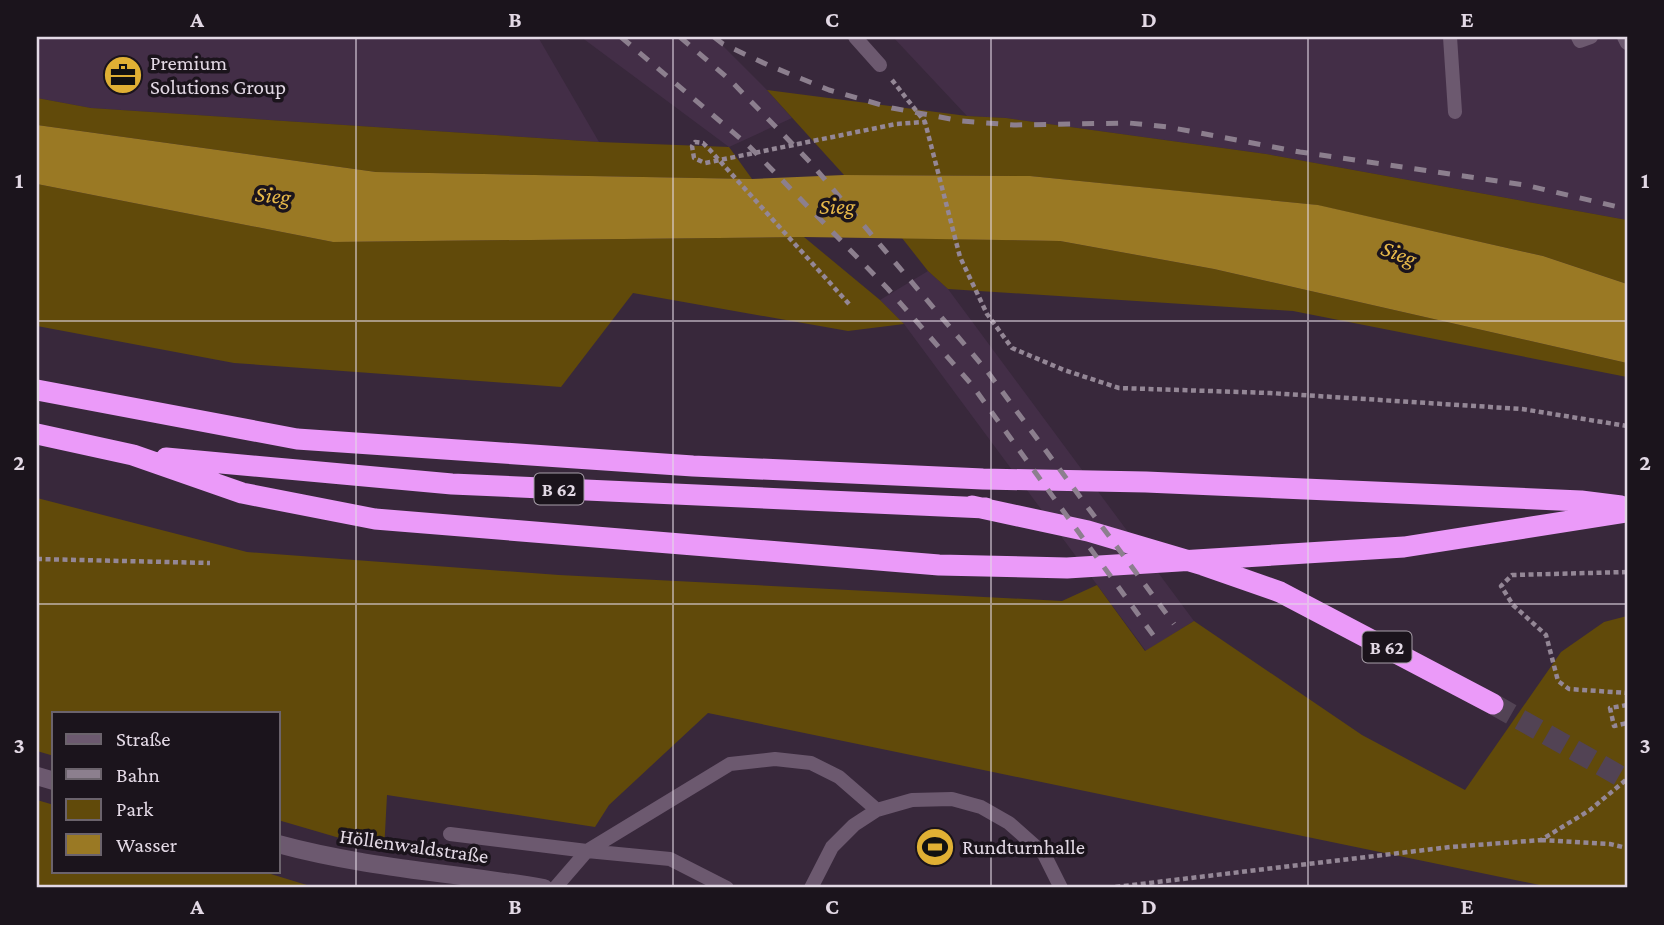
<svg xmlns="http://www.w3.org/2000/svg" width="1664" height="925" font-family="'Crimson Pro',serif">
<rect width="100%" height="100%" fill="#38283b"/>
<!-- built -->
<path fill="#432e47" d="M37 37H538L599 142 91 108 37 98Z
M581 37H714L767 90 792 118 729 147Z
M893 37H1627V220L1266 154 1006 118 967 116Z
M928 271 948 289 1194 621 1146 651 904 324 880 300Z"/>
<!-- green -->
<path fill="#614a0a" d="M767 90 967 116 1006 118 1266 154 1627 220V284L1543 256 1317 205 1030 176 844 175Z
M37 98 91 108 599 142 729 147 752 179 376 172 37 125Z
M37 184 333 242 804 237 880 300 904 324 848 331 633 293 561 387 234 363 37 326Z
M902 238 1060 241 1214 269 1627 363V377L1293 311 948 289 928 271Z
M37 498 247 552 559 575 1062 601 1097 585 1145 651 1194 621 1362 735 1465 790 1561 652 1604 622 1627 616V888H1554L708 713 609 805 595 827 387 795 384 851 278 820V713H54V756L37 751Z
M37 800 54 805V871H261L310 886 325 888H37Z"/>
<!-- water -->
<path fill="#9a7924" d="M37 125 376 172 752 179 844 175 1030 176 1318 205 1543 256 1627 284V363L1214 269 1060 241 804 237 333 242 37 184Z"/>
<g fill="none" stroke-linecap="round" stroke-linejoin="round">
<!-- highway-tunnel -->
<path stroke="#524354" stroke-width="21" stroke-dasharray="21 10" stroke-linecap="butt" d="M1493 704 1627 780"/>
<!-- path -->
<path stroke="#948796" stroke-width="4.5" stroke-dasharray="5 3.5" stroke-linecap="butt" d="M892 80 925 122 960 257 987 314 1012 348 1064 370 1119 388 1270 393 1522 409 1627 426
M849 304 709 149 703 143 695 142 692 146 694 158 705 163 896 124 924 122
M37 559 210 563
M1627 572 1512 575 1501 586 1513 605 1546 635 1558 681 1569 689 1627 693
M1627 705 1610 708 1614 726 1627 723
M1541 840 1610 844 1627 848
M1107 888 1450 847 1541 840 1590 810 1627 779"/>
<!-- lane -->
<path stroke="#6c596f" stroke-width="14" d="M855 37 880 65
M1450 37 1455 112
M1578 37 1580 41 1591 37
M1624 37 1627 43
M450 834 587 851 670 859 727 888
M555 888 587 851 730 764 775 759 811 763 839 777 877 810
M811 888 832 847 854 825 877 810 912 800 952 799 981 807 1009 823 1044 854 1061 888"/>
<!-- secondary -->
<path stroke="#6c596f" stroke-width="18" d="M37 776 54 781
M278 844C366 868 455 873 544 888"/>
<!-- highway -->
<path stroke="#eb9af9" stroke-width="21" d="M37 390 297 439 693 466 983 479 1146 482 1581 501 1621 506
M37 434 133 455 242 493 375 519 939 565 1067 568 1404 547 1627 512
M166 458 452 484 986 508
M972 506 1088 531 1203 565 1280 592 1493 704"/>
<!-- rail -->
<path stroke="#8c7f8e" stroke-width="5" stroke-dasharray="12 12" stroke-linecap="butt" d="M621 37 748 145 888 289 972 385 1156 639
M680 37 730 80 810 162 987 371 1174 624
M714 37 723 44 768 65 829 90 892 108 961 121 1014 125 1129 123 1168 127 1300 152 1525 185 1627 209"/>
</g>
<!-- grid -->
<path fill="none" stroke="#e3d9e5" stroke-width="2" stroke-opacity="0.55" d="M356 37V888M673 37V888M991 37V888M1308 37V888M37 321H1627M37 604H1627"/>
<!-- icons -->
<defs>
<g id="office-disc" transform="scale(2.0125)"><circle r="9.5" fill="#e0b034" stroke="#1b141c"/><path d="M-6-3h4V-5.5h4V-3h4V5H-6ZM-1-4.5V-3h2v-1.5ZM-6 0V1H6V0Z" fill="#111"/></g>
<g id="stadium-disc" transform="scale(2.0125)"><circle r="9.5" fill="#e0b034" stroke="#1b141c"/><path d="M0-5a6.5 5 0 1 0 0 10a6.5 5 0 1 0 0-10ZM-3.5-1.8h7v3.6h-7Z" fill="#111"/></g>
</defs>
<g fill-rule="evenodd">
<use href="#office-disc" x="123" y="75"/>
<use href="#stadium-disc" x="935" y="847"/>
</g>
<g text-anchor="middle" stroke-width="7" stroke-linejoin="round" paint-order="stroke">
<!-- shield labels -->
<g fill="#1b141c" stroke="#a79ea9" stroke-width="2">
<rect x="534.5" y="473.5" width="49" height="31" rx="5"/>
<rect x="1362.5" y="631.5" width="49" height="31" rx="5"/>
</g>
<g font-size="19" font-weight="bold" fill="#e3d9e5">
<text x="559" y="496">B 62</text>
<text x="1387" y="654">B 62</text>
</g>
<!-- poi labels -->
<g font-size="21" fill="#e3d9e5" stroke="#1b141c" text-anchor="start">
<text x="150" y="70">Premium<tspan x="150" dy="24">Solutions Group</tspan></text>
<text x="962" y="854">Rundturnhalle</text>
</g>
<!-- street labels -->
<g font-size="21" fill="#e3d9e5" stroke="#1b141c">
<text transform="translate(414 846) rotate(8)" y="7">Höllenwaldstraße</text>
</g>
<!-- water labels -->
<g font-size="23" font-style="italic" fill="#e7b94a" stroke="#1b141c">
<text transform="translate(273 195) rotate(6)" y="8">Sieg</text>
<text x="837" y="214">Sieg</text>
<text transform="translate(1399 253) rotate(20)" y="8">Sieg</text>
</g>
</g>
<!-- border -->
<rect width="1664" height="925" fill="none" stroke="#1b141c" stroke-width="77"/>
<!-- legend -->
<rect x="52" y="712" width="228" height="161" fill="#1b141c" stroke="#6b636c" stroke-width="2"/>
<rect x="66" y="734" width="35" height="10" fill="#6c596f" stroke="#6b636c" stroke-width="2"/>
<text x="116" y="746" font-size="21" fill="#e3d9e5">Straße</text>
<rect x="66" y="769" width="35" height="10" fill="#8c7f8e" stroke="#6b636c" stroke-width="2"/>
<text x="116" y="782" font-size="21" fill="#e3d9e5">Bahn</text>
<rect x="66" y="799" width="35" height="21" fill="#614a0a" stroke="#6b636c" stroke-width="2"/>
<text x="116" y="816" font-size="21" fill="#e3d9e5">Park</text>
<rect x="66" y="834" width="35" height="21" fill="#9a7924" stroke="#6b636c" stroke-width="2"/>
<text x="116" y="852" font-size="21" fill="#e3d9e5">Wasser</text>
<rect x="38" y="38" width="1588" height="848" fill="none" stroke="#e3d9e5" stroke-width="2.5"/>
<g font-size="23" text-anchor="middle" font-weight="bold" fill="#e3d9e5">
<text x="197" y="27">A</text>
<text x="515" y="27">B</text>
<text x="832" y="27">C</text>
<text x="1149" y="27">D</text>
<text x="1467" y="27">E</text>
<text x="19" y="188">1</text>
<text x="1645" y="188">1</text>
<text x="19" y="470">2</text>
<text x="1645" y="470">2</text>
<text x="19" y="753">3</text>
<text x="1645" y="753">3</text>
<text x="197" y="914">A</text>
<text x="515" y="914">B</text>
<text x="832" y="914">C</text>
<text x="1149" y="914">D</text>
<text x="1467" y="914">E</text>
</g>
</svg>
